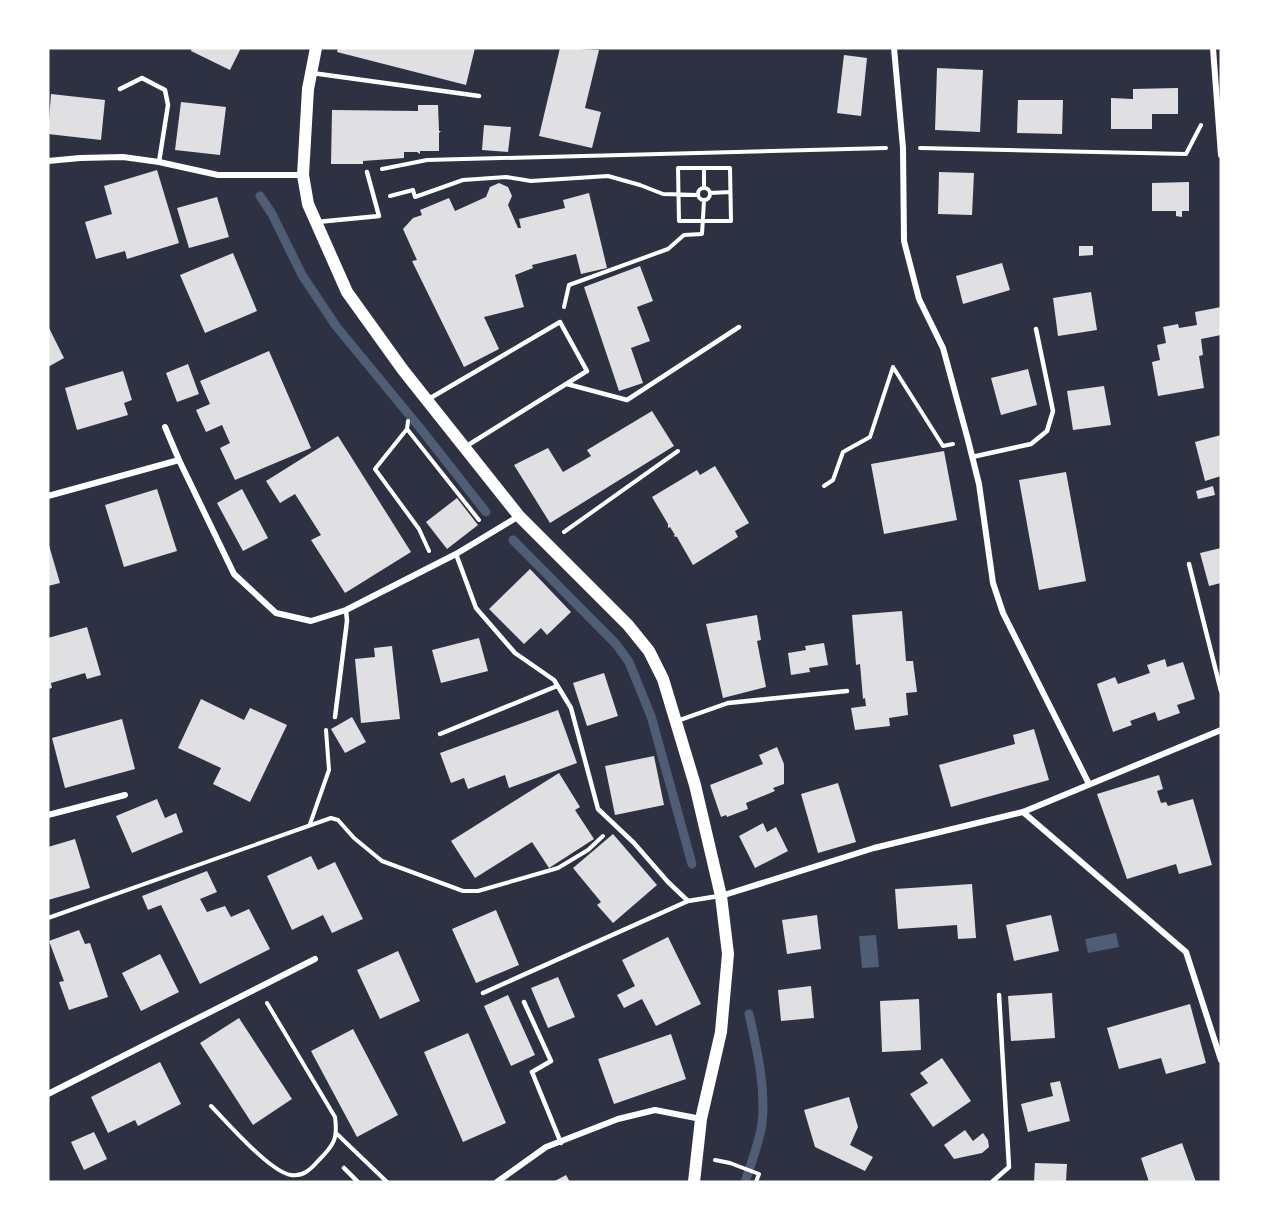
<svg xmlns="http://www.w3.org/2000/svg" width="1269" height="1230" font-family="'Varela Round',sans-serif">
<rect width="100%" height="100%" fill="#2d3142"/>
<!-- water -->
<path fill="#4f5d75" d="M1116 933 1119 947 1088 953 1085 939Z
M876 935 879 967 862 968 859 936Z"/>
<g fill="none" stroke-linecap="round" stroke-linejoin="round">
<!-- stream -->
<path stroke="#4f5d75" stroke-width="9" d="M260 196 272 214 302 275 336 326 420 428 486 512
M513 540 616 644 629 662 651 716 692 864
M745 1182C751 1164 759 1143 762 1124 766 1087 757 1050 749 1014"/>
</g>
<!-- building -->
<path fill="#e0e0e3" d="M192 48H241L230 70 191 51Z
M338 48H475L466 85 337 52Z
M560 48 599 50 585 108 601 112 592 148 539 136Z
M844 55 867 58 861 116 837 113Z
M937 68 983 70 980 132 935 130Z
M1178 88V114H1152V129H1111V98L1133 99V89Z
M51 94 105 100 101 140 48 134Z
M1018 100H1063L1062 134 1017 133Z
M181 102 226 107 220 155 175 150Z
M418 105H438L439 131H441L439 133V151H420V154L417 152H404V158L363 161V164H331L332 110 418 111Z
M484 125 511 127 508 152 482 150Z
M157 170 179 243 127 259 125 251 96 259 85 222 112 214 104 186Z
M939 172 974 173 972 215 938 214Z
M1189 182V211H1182V217L1176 216V211H1152V183Z
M499 183 508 187 512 196 508 205 518 228H521L519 219 565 208 563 200 589 193 607 268 581 274 576 254 532 265 533 268 515 275 524 307 484 317 499 349 464 367 412 261 417 260 403 229 413 218 422 215 420 210 449 198 455 211 486 197 490 187Z
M217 197 229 237 189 248 177 208Z
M1079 246H1093V255L1079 256Z
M233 253 257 311 205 333 180 275Z
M1002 263 1010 290 963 304 956 276Z
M640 266 653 301 637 307 650 341 631 348 643 383 619 391 584 287Z
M1091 292 1097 330 1058 336 1053 298Z
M1221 307V335L1201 339 1203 355 1199 356 1204 388 1158 396 1152 362 1160 360 1157 345 1166 343 1163 327 1178 324 1179 328 1197 325 1195 312Z
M48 326 64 358 48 367Z
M269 351 311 448 235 480 220 448 230 443 222 425 206 432 196 410 210 404 200 381Z
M188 364 199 394 177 402 166 373Z
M1028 369 1037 405 1001 415 991 378Z
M123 371 132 400 124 403 128 415 77 430 65 388Z
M1104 386 1111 425 1073 430 1067 391Z
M652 411 674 446 550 523 514 465 548 448 563 472 591 456 587 450Z
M1221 435V476L1205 481 1195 442Z
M338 436 411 552 345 593 311 540 321 535 295 494 280 503 266 481Z
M944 451 957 520 884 534 871 464Z
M715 466 749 523 735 531 738 537 693 565 677 537 673 536 675 535 670 527 668 528V524L652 497 697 470 700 475Z
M1066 472 1086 581 1039 590 1019 480Z
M1213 486 1215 495 1198 499 1196 491Z
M157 489 177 551 124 567 105 505Z
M242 489 268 538 243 551 217 503Z
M457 498 478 525 447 549 426 522Z
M48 542 60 583 48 586Z
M1221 548V583L1209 586 1200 553Z
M530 569 571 612 547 635 541 628 524 644 489 609Z
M902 611 906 661H913L917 692 906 693 908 715 889 718 890 726 855 730 851 708 866 706 865 698 863 699 860 664 856 665 852 615Z
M757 615 761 640 757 641 766 687 723 698 706 624Z
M87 627 101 675 87 679 85 673 51 683 52 688 48 689V638Z
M479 638 488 671 441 683 432 650Z
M824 643 828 665 809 668 810 672 791 675 788 653 806 650 805 646Z
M392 646 400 719 361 723 355 659 375 657 374 648Z
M1165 659 1167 667 1183 662 1195 699 1177 705 1180 713 1158 721 1155 712 1130 721 1132 725 1113 732 1097 684 1115 677 1118 684 1150 673 1147 665Z
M604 673 618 716 587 726 573 683Z
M201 699 244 720 250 708 287 725 250 802 213 784 221 768 178 748Z
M558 710 577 763 509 788 505 775 468 789 464 778 451 783 440 753Z
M352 717 366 742 345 753 331 729Z
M122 719 135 769 65 788 52 738Z
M1034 729 1049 780 951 807 939 765 1015 744 1013 735Z
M777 747 784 764V784L773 788 775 791 746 803 748 809 727 817 726 815 721 817 710 785 763 764 759 755Z
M654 756 664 805 615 815 605 766Z
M559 773 580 807 575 810 594 839 549 868 532 842 475 878 451 841Z
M1159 775 1163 789 1157 791 1161 803 1166 802 1168 806 1193 799 1212 865 1179 874 1176 864 1127 879 1097 794Z
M838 783 856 842 818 853 801 794Z
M157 799 165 818 176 813 183 832 132 853 116 816Z
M763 823 767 832 776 827 788 851 755 868 739 836Z
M613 834 657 885 613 923 597 905 601 902 573 868Z
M75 839 90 888 48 900V847Z
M311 856 318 870 335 862 363 919 332 933 323 915 292 930 267 876Z
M207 871 217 892 200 899 207 912 225 906 231 917 249 909 270 949 200 984 161 905 148 910 142 896Z
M972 884 976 938 958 939 957 925 898 929 895 889Z
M496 910 519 965 476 983 452 929Z
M817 915 821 949 787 954 782 920Z
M1051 915 1059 951 1014 961 1006 925Z
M79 930 85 944 90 943 108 997 69 1010 59 982 64 981 49 941Z
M668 937 701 1004 656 1026 642 999 624 1008 617 995 635 986 622 960Z
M398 951 420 1001 380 1019 357 970Z
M160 954 179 992 141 1011 122 973Z
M558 977 575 1017 548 1028 531 988Z
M811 986 814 1018 781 1021 778 990Z
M1052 993 1055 1038 1011 1041 1008 996Z
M508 995 535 1055 511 1066 484 1006Z
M919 999 921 1050 882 1052 880 1001Z
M1190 1004 1206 1063 1166 1074 1161 1058 1119 1069 1107 1028Z
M239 1018 292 1099 253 1125 200 1043Z
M353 1029 398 1115 357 1137 311 1051Z
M468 1033 506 1123 463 1142 424 1052Z
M671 1034 686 1079 614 1104 598 1059Z
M942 1058 971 1101 933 1127 910 1094 928 1083 920 1073Z
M160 1062 181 1104 138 1126 135 1120 108 1133 91 1097Z
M1060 1081 1070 1121 1028 1132 1021 1104 1053 1096 1050 1083Z
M849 1097 858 1127 850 1145 873 1157 865 1171 815 1147 804 1110Z
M965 1130 973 1141 983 1133 988 1140 989 1147 982 1153 954 1159 944 1145Z
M94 1132 107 1159 84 1170 71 1142Z
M1182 1143 1196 1182H1149L1141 1158Z
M1035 1163 1067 1164 1066 1182H1034Z
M566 1175 570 1182H553Z"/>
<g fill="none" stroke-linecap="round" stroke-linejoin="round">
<!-- path -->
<path stroke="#fff" stroke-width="4" d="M920 148 1186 154 1201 125
M678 168H730L731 221H679Z
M704 168V188
M382 169 427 160 886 148
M698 194a6 6 0 1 1 12 0a6 6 0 1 1-12 0Z
M710 193 730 192
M390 196 413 190 415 197 463 180 506 177 531 181 608 176 640 185 663 194 698 195
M564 307 569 285 668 249 684 235 702 234 704 201
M408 421 407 429 375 469 419 529 429 551
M407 429 479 520
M824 486 833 480 843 452 870 437 893 367 943 446 953 444
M564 532 678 451
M310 824 329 770 326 730
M48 918 331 818 338 820 354 838 382 861 463 891H478L558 868 588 850 603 836
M211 1106C227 1122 270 1172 291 1175 303 1177 311 1169 318 1161 334 1145 338 1139 335 1117L267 1003
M337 1134 387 1182
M715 1160 730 1163 759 1174 756 1182"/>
<!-- service -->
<path stroke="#fff" stroke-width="4.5" d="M312 73 479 96
M120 89 142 78 165 90 168 105 159 162
M317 222 379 216 367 172
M567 384 627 400 739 327
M427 400 560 322 587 371 465 447
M972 457 1031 444 1047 431 1053 411 1036 329
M456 554 476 608 515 653 554 680 571 708 598 809 634 843 668 882 688 901 719 896
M1189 564 1221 691
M335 717 347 621 346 610
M677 721 728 703 847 691
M440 734 557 686
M483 993 688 901
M524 1002 551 1061 532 1072 561 1143
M344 1168 358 1182
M992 1182 1009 1167 999 995"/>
<!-- minor -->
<path stroke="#fff" stroke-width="6" d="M894 48 903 148 904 241 919 299 943 348 968 440 979 484 993 583 1003 613 1089 784
M1213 48 1221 155
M48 161 80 158 123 157 159 162 218 175H303
M165 427 179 460 234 574 276 613 311 621 346 610 456 554 519 516
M48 496 179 460
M1023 812 1186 952 1221 1060
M48 815 125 795
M721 896 874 848 1023 812 1221 730
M48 1094 315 959
M497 1182 546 1147 618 1119 655 1110 701 1119"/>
<!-- secondary -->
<path stroke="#fff" stroke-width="12" d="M316 48 308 89 303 175 308 204 347 292 403 370 519 516 628 625 649 651 663 679 695 785 721 896 728 954 721 1032 701 1119 694 1182"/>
</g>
<!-- border -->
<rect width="1269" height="1230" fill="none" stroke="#ffffff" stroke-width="99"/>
</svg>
